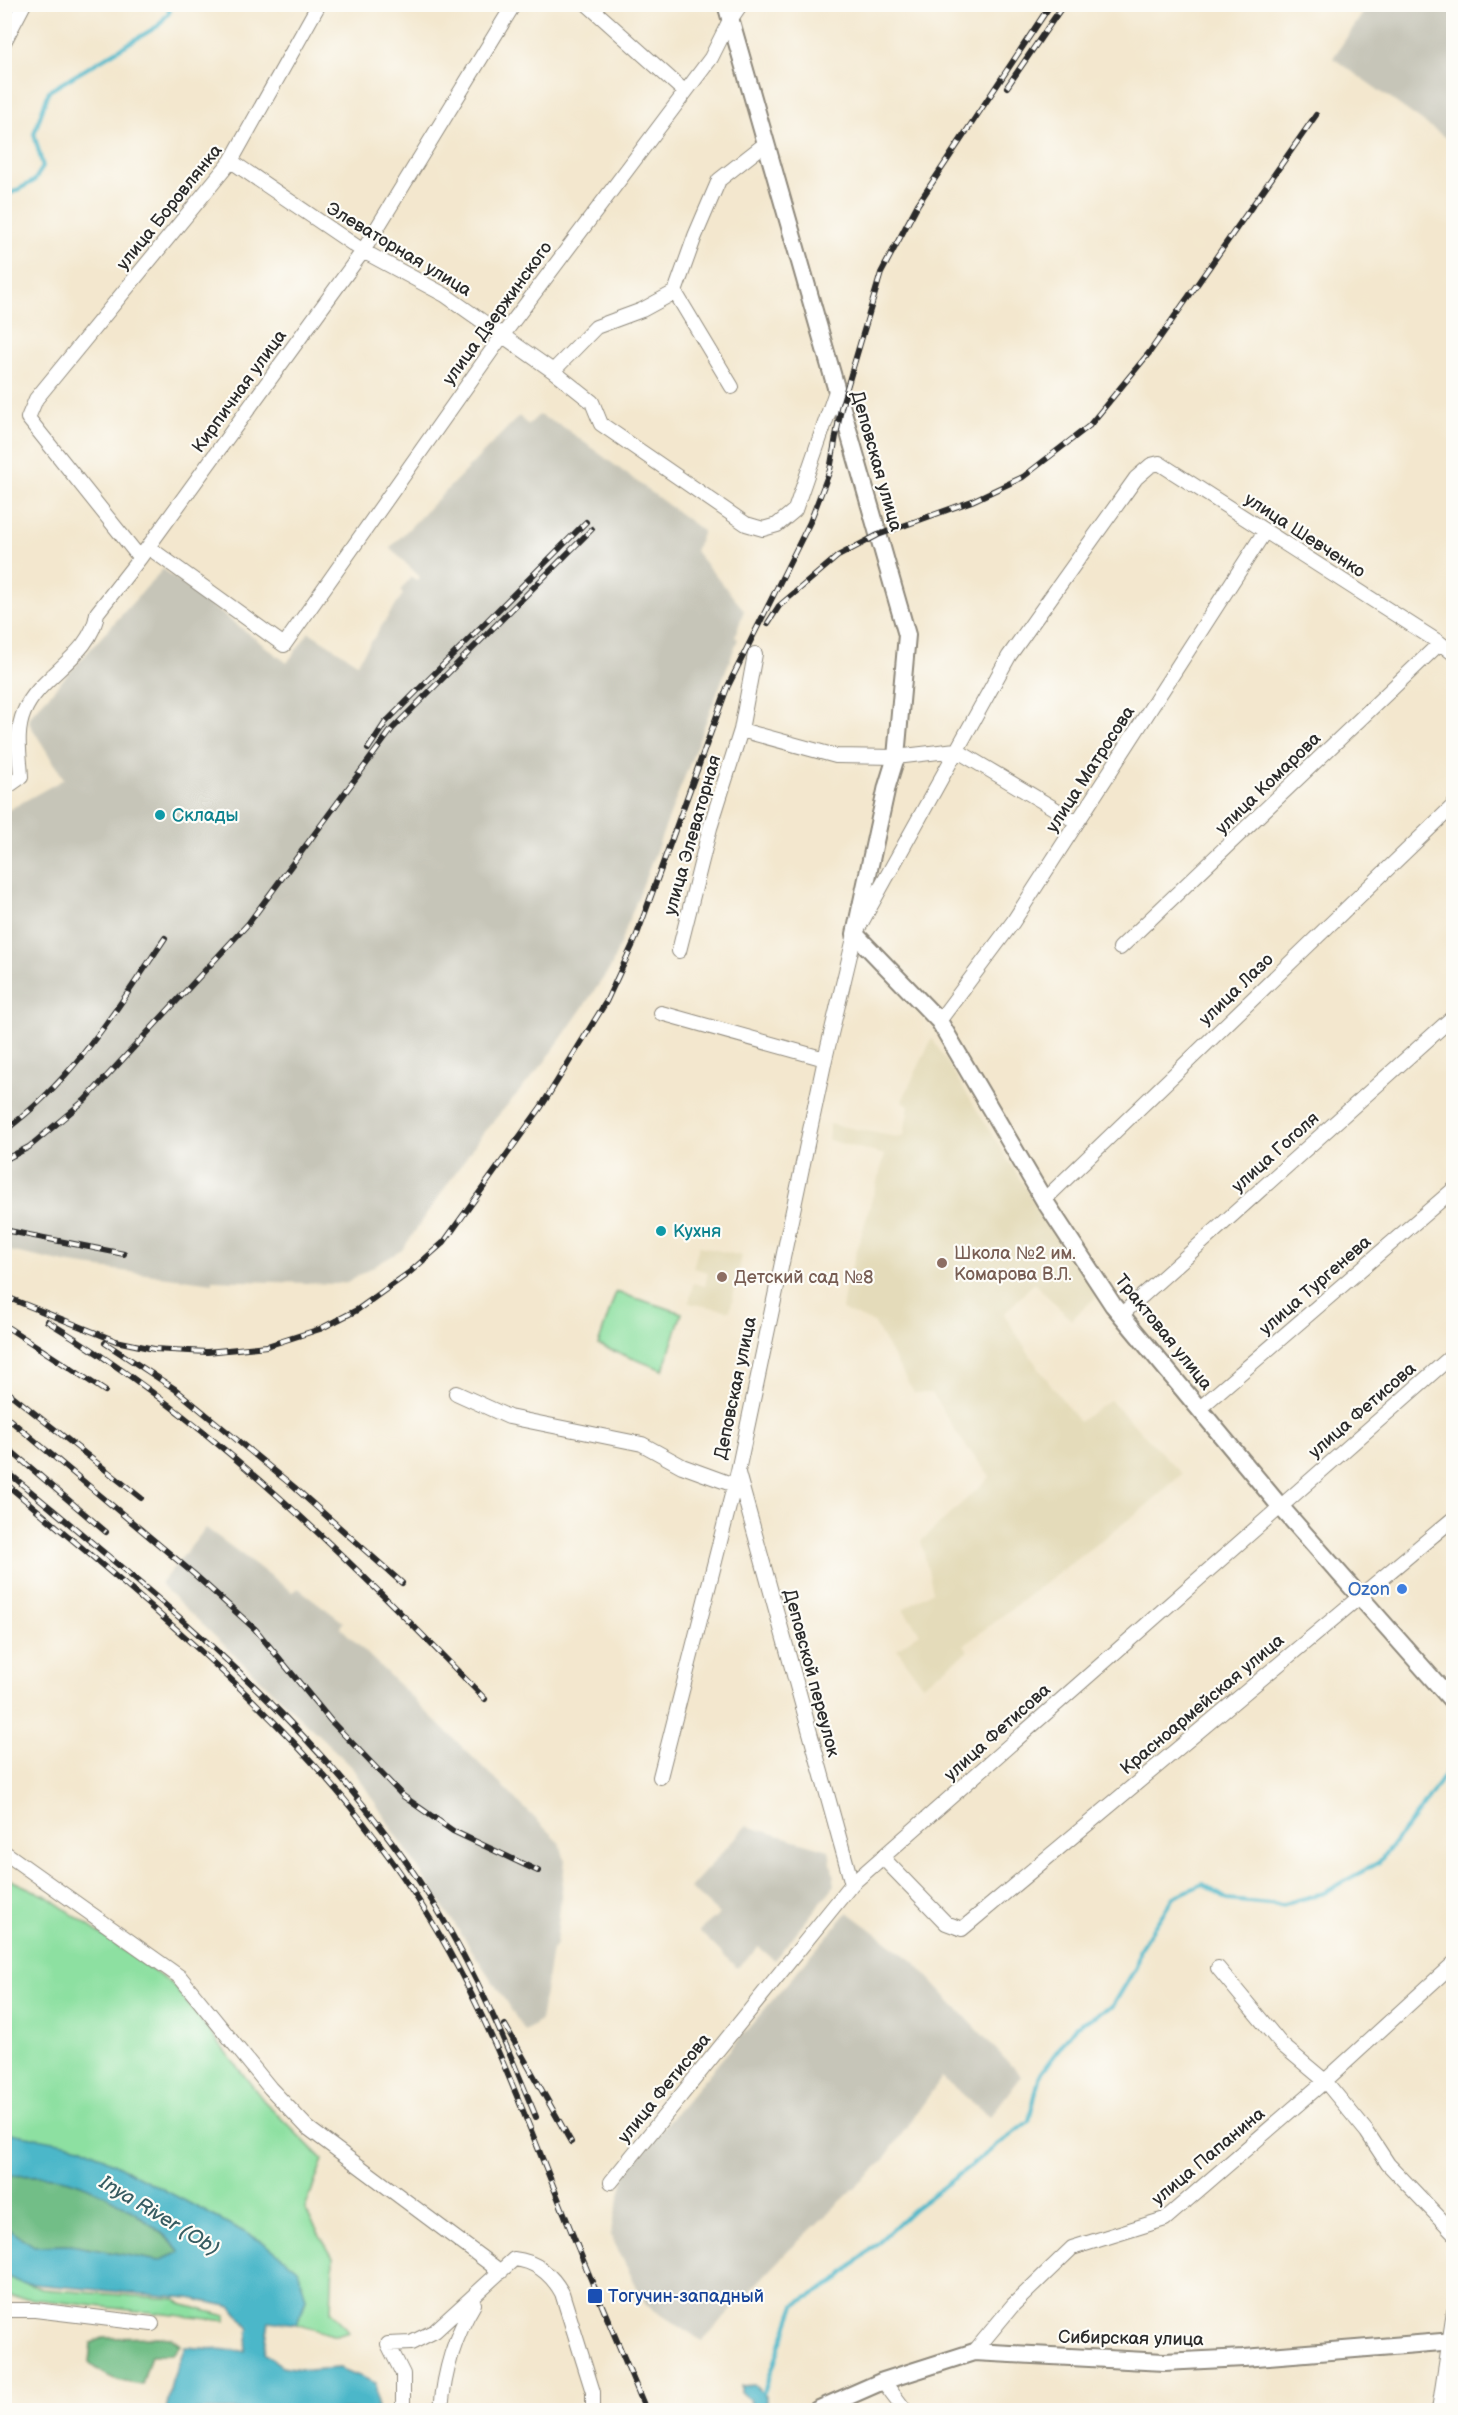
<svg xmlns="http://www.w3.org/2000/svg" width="1458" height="2415" font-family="'Balsamiq Sans',sans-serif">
<rect width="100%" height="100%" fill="#fdfcf7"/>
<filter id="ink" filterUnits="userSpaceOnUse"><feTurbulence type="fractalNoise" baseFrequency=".0167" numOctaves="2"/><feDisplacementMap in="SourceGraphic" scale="12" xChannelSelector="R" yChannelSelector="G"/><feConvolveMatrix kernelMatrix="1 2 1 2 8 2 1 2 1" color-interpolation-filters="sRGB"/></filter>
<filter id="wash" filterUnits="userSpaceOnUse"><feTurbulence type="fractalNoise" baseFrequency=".008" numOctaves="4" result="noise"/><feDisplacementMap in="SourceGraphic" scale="24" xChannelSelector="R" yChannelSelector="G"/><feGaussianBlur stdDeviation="1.35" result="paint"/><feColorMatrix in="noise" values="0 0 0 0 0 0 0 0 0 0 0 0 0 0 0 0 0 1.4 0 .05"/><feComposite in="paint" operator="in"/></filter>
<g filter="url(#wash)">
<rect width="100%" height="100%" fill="#f3e7ce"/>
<!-- built -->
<path fill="#e4dbba" d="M932 1038 1035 1203 1098 1295 1071 1320 1034 1283 1004 1314 1037 1366 1079 1422 1110 1400 1182 1474 1146 1506 964 1645 968 1652 922 1685 897 1649 920 1633 903 1609 933 1591 921 1541 990 1477 957 1434 932 1393H914L874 1323 842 1310 845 1290 885 1155 828 1140 830 1124 897 1137 904 1135 909 1105 902 1101Z
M699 1246 742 1256 730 1311 689 1303 693 1283 705 1286 708 1272 693 1268Z"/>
<!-- industrial -->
<path fill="#c6c5b8" d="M1369 4 1453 5V143L1333 58Z
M539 415 565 428 703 531 695 551 744 610 735 637 738 639 611 967 544 1063 483 1133 402 1250 347 1282 336 1284 213 1280V1283L70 1264 5 1250V812L64 779 29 723 30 716 163 569 287 663 309 632 357 663 403 594 400 591 411 577 417 580 420 577 390 548 519 416 528 425Z
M206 1528 292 1592 298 1588 343 1622 340 1627 560 1843 565 1861 556 1944 552 1950 540 2021 525 2031 351 1766 160 1584Z
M746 1826 829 1850 835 1885 774 1960 759 1947 737 1968 699 1931 719 1914 690 1888Z
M848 1912 912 1960 1021 2076 990 2117 942 2077 882 2162 782 2257 702 2341 646 2305 610 2234 626 2171Z"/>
<!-- green -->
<path fill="#8de0a1" stroke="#5c8666" stroke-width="1.5" d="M616 1292 682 1313 663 1370 598 1345Z
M4 1877 46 1896 173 1985 264 2101 323 2160 305 2209 333 2258 331 2311 349 2332 336 2336 297 2324 306 2299 263 2242 131 2173 5 2132Z
M5 2276 42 2289 175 2299 184 2305 226 2316V2321L7 2296 5 2295Z"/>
<!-- forest -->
<path fill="#72be87" stroke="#4e7459" stroke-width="1.5" d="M4 2175C23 2176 42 2175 60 2178 94 2183 159 2225 180 2252L159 2261 70 2245 34 2246 10 2230H5Z
M159 2337 171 2338 180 2345 173 2354 151 2355 142 2385C119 2382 106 2378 89 2362L91 2343 103 2338Z"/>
<!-- water -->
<path fill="#4cb7c9" stroke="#3c717a" stroke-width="1.5" d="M5 2132 81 2146 263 2242 298 2269 306 2299 297 2324 269 2321 264 2353 282 2366 307 2370 340 2368 376 2383 377 2410H166L172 2381 185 2347 245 2351 249 2329 232 2307 189 2298 22 2283 5 2276V2230H10L34 2246 70 2245 159 2261 180 2252C160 2225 93 2183 60 2178 42 2175 23 2176 5 2175Z
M754 2385 766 2396V2402L759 2406 749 2403 750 2400 741 2393V2386Z"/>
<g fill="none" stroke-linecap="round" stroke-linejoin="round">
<!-- stream -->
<path stroke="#4cb7c9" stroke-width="4" d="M4 197 34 181 43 167 34 134 49 91 158 26 170 11 165 4
M764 2392 795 2305 835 2282 914 2209 1029 2121 1040 2074 1075 2027 1113 2006 1136 1967 1140 1948 1174 1897 1203 1884 1228 1900 1280 1905 1324 1893 1379 1862 1422 1808 1454 1760
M750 2410 756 2405"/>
</g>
</g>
<g filter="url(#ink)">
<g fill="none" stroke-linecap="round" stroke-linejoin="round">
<!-- minor casing -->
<g stroke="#8f897c" stroke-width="16">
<path id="minor" d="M587 4 685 92
M4 42 24 4
M231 161 363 251 445 295 553 371 592 402 601 424 746 524 763 529 777 525 795 510 836 391
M675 292 732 387
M553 371 596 327 642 310 675 292 695 236 719 180 765 144
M148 547 284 645 502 336 711 58 730 20 741 4
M140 558 28 418 36 399 231 161 319 4
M755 654 741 730 836 756 896 757 956 750 1077 822
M4 789 21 777C20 755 15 733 24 712 39 675 92 656 97 613L140 558 363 251 514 4
M1120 948 1440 643
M679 951 710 828 741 730
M661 1013 825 1059
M939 1021 1013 922 1265 531
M1044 1200 1454 805
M1121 1315 1454 1016
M456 1393 509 1417 642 1444 682 1466 734 1485
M1200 1408 1454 1189
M738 1473 852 1884
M660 1777 738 1471 825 1059 855 934 1009 656 1136 478 1151 465 1159 463 1440 643 1454 654
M4 1852 180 1977 270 2088 308 2128 501 2272
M883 1858 946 1923 962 1929 1454 1518
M1218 1968 1281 2044 1325 2081 1367 2132 1388 2164 1454 2233
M611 2182 852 1884 1454 1354
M4 2310H35L152 2324
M974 2352 1013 2305 1072 2248 1165 2219 1325 2081 1454 1963
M883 2381 905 2410
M403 2410V2374L388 2344 411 2343 435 2331 514 2259C536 2261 552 2275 562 2293L593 2392V2410
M441 2410C444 2372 454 2337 474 2304
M1439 2410 1454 2312"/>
</g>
<!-- tertiary casing -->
<g stroke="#8f897c" stroke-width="20">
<path id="tertiary" d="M726 4 907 635 896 757 887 786 855 934 939 1021 1044 1200 1113 1305 1279 1505 1454 1703
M817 2410 883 2381 974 2352 1164 2362 1244 2358 1454 2341"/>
</g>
<!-- minor -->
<use href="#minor" stroke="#fff" stroke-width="14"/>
<!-- tertiary -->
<use href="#tertiary" stroke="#fff" stroke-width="16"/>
<!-- rail casing -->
<g stroke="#2b2b2b" stroke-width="6">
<path id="rail" d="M1007 87 1064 4
M768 623 779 606 838 556 878 535 972 501 1023 477 1089 426 1149 353 1316 115
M368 749 385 723 586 522
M4 1131C73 1081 118 1007 165 938
M4 1160 29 1147 85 1100 248 924 392 729 592 529
M4 1230 124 1254
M4 1296 116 1341 154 1349 207 1352 267 1346 320 1329 357 1310 410 1272 444 1242 541 1107 606 1002 635 940 727 688 810 522 830 470 841 408 881 273 918 204 1051 4
M47 1321C212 1421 351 1561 485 1699
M4 1325 105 1391
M105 1343 175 1389 294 1487 402 1583
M4 1389 141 1498
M4 1415 194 1574 255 1629 331 1721 403 1796 453 1831 538 1871
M4 1445 106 1532
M4 1469C162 1602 328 1730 437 1909 477 1974 507 2046 536 2117
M4 1482C156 1611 318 1738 424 1909 484 2004 522 2109 564 2213 590 2279 619 2345 646 2410
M505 2025 571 2142"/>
</g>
<!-- rail -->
<use href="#rail" stroke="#fdfcf7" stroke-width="4" stroke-dasharray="11" stroke-linecap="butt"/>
</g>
</g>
<!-- markers -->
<g fill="#0f9aa8" stroke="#fdfcf7" stroke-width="2">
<circle cx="160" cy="815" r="6"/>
<circle cx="661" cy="1231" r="6"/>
</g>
<g fill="#8d6e63" stroke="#fdfcf7" stroke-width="2">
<circle cx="942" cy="1263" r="6"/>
<circle cx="722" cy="1277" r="6"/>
</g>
<circle fill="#3f7fe0" stroke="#fdfcf7" stroke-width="2" cx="1402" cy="1589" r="6"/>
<rect fill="#1a4fb4" stroke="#fdfcf7" stroke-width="2" x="587" y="2288" width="16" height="16" rx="3"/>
<g text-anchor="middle" stroke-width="4.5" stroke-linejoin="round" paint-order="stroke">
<!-- street labels -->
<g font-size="18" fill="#2b2b2b" stroke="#fdfcf7">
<text transform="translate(169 207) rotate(-51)" y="6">улица Боровлянка</text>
<text transform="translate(399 249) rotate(31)" y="6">Элеваторная улица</text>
<text transform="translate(497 313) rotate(-54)" y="6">улица Дзержинского</text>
<text transform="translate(239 391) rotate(-54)" y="6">Кирпичная улица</text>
<text transform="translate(877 461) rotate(74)" y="6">Деповская улица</text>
<text transform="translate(1305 535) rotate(33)" y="6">улица Шевченко</text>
<text transform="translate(1090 769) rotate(-57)" y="6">улица Матросова</text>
<text transform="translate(1268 783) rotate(-44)" y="6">улица Комарова</text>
<text transform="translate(692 835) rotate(-74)" y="6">улица Элеваторная</text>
<text transform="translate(1236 989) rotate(-44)" y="6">улица Лазо</text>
<text transform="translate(1275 1152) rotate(-42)" y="6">улица Гоголя</text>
<text transform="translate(1315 1285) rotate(-41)" y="6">улица Тургенева</text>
<text transform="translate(1164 1332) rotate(51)" y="6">Трактовая улица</text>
<text transform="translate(735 1388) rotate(-78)" y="6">Деповская улица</text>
<text transform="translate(1362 1410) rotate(-41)" y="6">улица Фетисова</text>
<text transform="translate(812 1673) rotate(75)" y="6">Деповской переулок</text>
<text transform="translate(1202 1704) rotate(-40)" y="6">Красноармейская улица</text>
<text transform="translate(997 1732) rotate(-42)" y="6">улица Фетисова</text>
<text transform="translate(664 2088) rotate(-51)" y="6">улица Фетисова</text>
<text transform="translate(1208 2156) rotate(-40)" y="6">улица Папанина</text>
<text transform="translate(1131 2338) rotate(1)" y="6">Сибирская улица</text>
</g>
<!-- culture labels -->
<g font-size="18" fill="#0d838f" stroke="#fdfcf7" text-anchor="start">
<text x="172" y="821">Склады</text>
<text x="673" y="1237">Кухня</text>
</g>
<!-- education labels -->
<g font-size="18" fill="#785e54" stroke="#fdfcf7" text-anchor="start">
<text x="954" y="1259">Школа №2 им.<tspan x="954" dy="21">Комарова В.Л.</tspan></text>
<text x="734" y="1283">Детский сад №8</text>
</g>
<!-- shop labels -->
<g font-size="18" fill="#366cbe" stroke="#fdfcf7" text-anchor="end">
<text x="1390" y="1595">Ozon</text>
</g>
<!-- transit labels -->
<g font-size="18" fill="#164399" stroke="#fdfcf7" text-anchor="start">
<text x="608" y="2302">Тогучин-западный</text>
</g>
<!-- water labels -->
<g font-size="20" font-style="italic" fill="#375c62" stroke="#fdfcf7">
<text transform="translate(160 2215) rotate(31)" y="7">Inya River (Ob)</text>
</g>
</g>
<!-- margin -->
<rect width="1458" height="2415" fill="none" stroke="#fdfcf7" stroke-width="24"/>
</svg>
